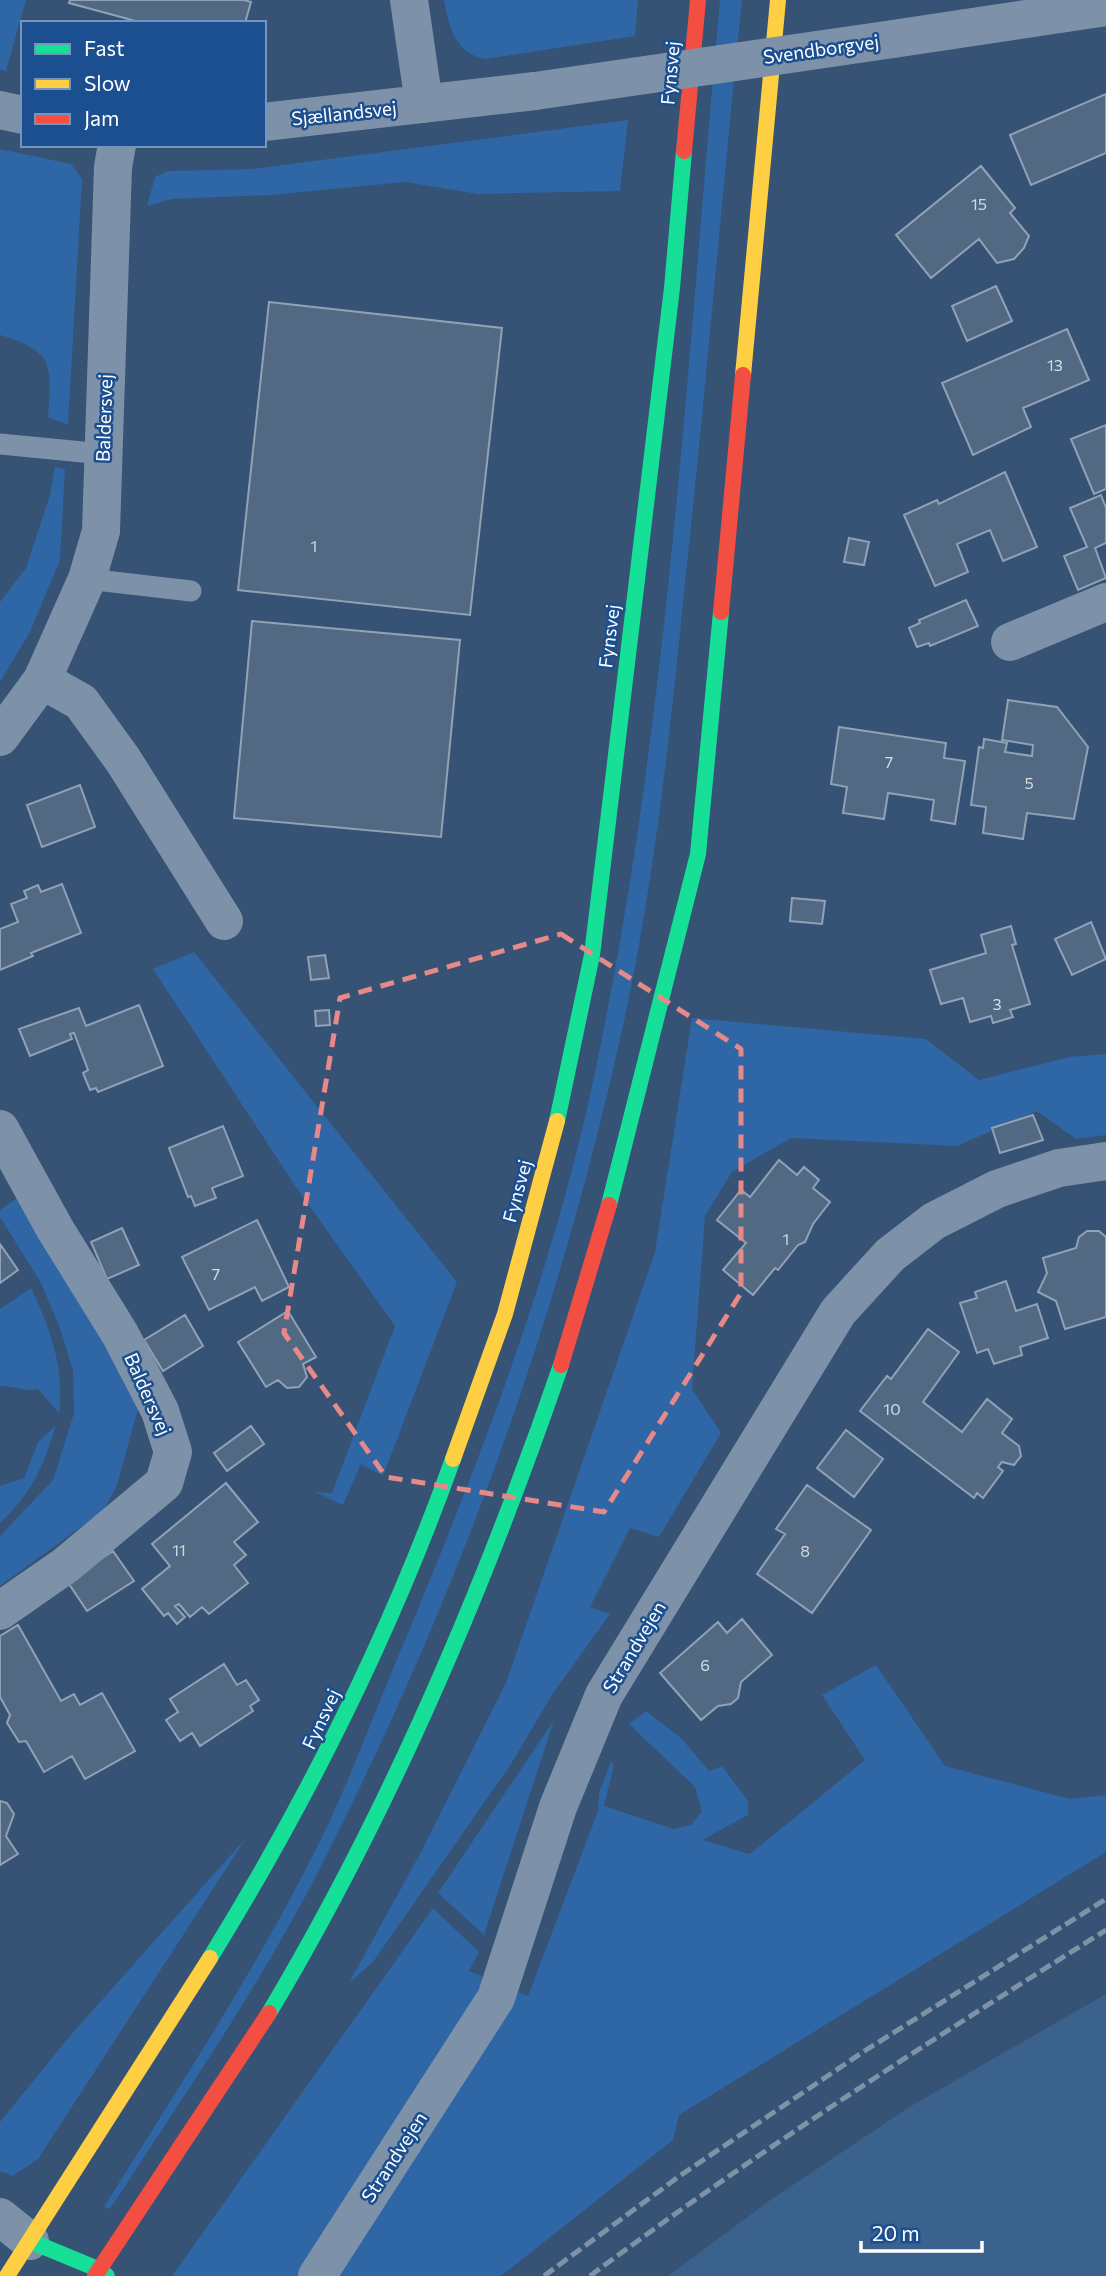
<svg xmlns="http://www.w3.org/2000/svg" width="1106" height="2276" font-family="Commissioner,sans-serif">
<rect width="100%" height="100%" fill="#365274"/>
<!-- green -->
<path fill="#2f66a5" d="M0 0H26L6 71 0 69Z
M444 0H638L635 36 486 59C455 54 449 27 444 0Z
M720 0H742C722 194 706 389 685 583 670 734 654 887 621 1035 556 1327 455 1604 319 1870 259 1988 182 2098 110 2209L104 2207C178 2088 256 1970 318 1845 349 1783 373 1716 400 1652 478 1466 552 1275 594 1077 669 724 687 359 720 0Z
M628 120 620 191 478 194 405 182 271 195 172 199 147 206 155 177 167 171 253 169Z
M0 149 71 164 82 179 68 425 48 417C51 365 56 352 0 335Z
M55 466 65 470 60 560 30 632 0 682V602L26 568 50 495Z
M194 952 457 1282 383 1476 361 1464 343 1505 315 1492 332 1493 395 1326 296 1187 153 969Z
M692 1018 926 1039 979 1080 1069 1057 1106 1054V1135L1076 1139 1037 1111 957 1146 791 1138 732 1172 705 1216 692 1389 721 1433 659 1537 630 1528 590 1607 610 1614 552 1695 511 1764 373 1962 349 1983 421 1852 506 1683 655 1252Z
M21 1195 140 1402 117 1485 104 1510 0 1586V1536L53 1480 74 1413 73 1371 60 1328 41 1283 0 1217V1210Z
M31 1288C50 1328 65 1368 59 1413L38 1389C26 1393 13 1385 0 1386V1309Z
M56 1425C43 1467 33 1492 0 1523V1486L24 1478 38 1442Z
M876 1665 945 1766 1070 1799 1106 1795V1852L679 2115 673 2140 501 2276H172L433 1908 479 1952 469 1971 528 1996 598 1811 599 1792 611 1762 614 1765 604 1806 674 1829 691 1825 702 1811 695 1787 629 1724 646 1711 682 1739 709 1771 722 1766 748 1801V1815L702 1840 750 1854 865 1760 822 1695Z
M554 1720 484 1935 438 1893Z
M246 1838 38 2159 13 2176 0 2171V2122L69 2037Z"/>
<!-- water -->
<path fill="#3b618d" d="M1106 1994V2276H668L769 2201 911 2106Z"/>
<!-- building -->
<path fill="#526984" stroke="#92a2b6" stroke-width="2" d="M70 0H244L251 2 245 23H143L69 3Z
M1106 94V153L1031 185 1010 135Z
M981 166 1015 208 1010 213 1029 236 1024 248 1014 259 997 263 979 239 931 278 896 235Z
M996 286 1012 321 967 341 952 306Z
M269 302 502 328 470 615 238 590Z
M1067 329 1089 380 1023 408 1031 427 973 455 942 383Z
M1106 425V489L1094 494 1071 439Z
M1005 472 1037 547 1003 561 990 530 957 544 968 572 935 586 904 515 937 500 939 504Z
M1101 495 1106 508V543L1095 548 1106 578 1078 590 1064 556 1087 547 1070 508Z
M849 538 869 542 864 565 844 562Z
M966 600 978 626 930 646 929 643 917 647 909 628 920 623 919 620Z
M252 621 460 640 441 837 234 818Z
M1008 700 1057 707 1088 747 1074 819 1027 813 1023 839 983 833 986 807 971 805 979 747 983 748 984 739 1007 743 1005 752 1032 756 1033 745 1002 740Z
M839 727 946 743 944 758 965 761 955 824 931 820 934 800 888 793 884 819 843 813 847 787 831 784Z
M80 785 95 827 42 847 27 805Z
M62 884 81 933 31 953 33 956 0 970V929L18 922 11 904 27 898 24 891 38 885 41 892Z
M792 898 825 901 822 924 790 921Z
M1091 922 1106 959 1072 975 1055 939Z
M1011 926 1016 944 1012 945 1030 1004 1010 1010 1013 1017 993 1023 991 1016 970 1022 963 998 941 1004 930 970 986 953 981 935Z
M325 955 329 978 311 980 308 957Z
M139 1005 163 1066 98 1092 96 1088 90 1090 83 1073 88 1070 74 1033 70 1034 72 1039 30 1056 19 1029 79 1008 86 1026Z
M329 1010 330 1025 316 1026 315 1011Z
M1033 1115 1043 1140 1000 1153 992 1128Z
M223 1126 243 1176 212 1188 216 1198 195 1206 191 1196 188 1197 169 1148Z
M779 1160 797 1175 804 1167 819 1180 813 1188 830 1202 813 1224 805 1242 798 1245 778 1270 775 1268 753 1295 723 1270 746 1243 717 1220 741 1190 750 1197Z
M257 1220 289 1287 262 1301 255 1287 209 1310 182 1257Z
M122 1228 139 1265 107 1279 91 1242Z
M1087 1231H1099L1106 1237V1317L1065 1329 1056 1301 1038 1292 1047 1273 1043 1258 1076 1248 1079 1237Z
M0 1244 18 1270 0 1283Z
M1006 1281 1016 1311 1037 1304 1048 1338 1020 1347 1022 1355 994 1364 988 1349 977 1353 960 1303 977 1298 975 1292Z
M288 1311 316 1357 303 1364 307 1377 299 1387 287 1388 278 1380 266 1387 238 1342Z
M185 1315 203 1346 163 1371 144 1340Z
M928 1329 959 1352 923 1402 962 1432 987 1399 1012 1419 1002 1433 1019 1446 1021 1456 1014 1465 1002 1462 998 1467 1003 1471 983 1498 977 1493 974 1498 860 1411 887 1376 891 1379Z
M251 1426 264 1444 227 1471 214 1453Z
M846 1430 883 1459 854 1497 817 1468Z
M226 1483 258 1522 234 1542 246 1555 234 1565 248 1583 209 1614 202 1607 190 1617 179 1604 175 1606 185 1617 177 1624 168 1613 164 1616 142 1589 170 1566 152 1544Z
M807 1485 871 1530 812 1613 757 1574 785 1534 776 1529Z
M113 1551 134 1581 87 1611 67 1581Z
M742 1619 772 1655 741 1682 738 1698 731 1704 718 1706 701 1720 660 1673 718 1622 727 1633Z
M18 1625 61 1701 74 1694 80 1705 102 1693 135 1751 85 1779 72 1756 44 1772 26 1741 19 1742 7 1723 10 1715 0 1697V1636Z
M224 1664 237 1685 246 1680 259 1700 250 1706 253 1711 200 1746 192 1733 180 1741 166 1720 178 1712 170 1699Z
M0 1801 7 1803 14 1814 6 1836 18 1854 0 1865Z"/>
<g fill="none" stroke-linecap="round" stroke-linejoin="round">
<!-- lane -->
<path stroke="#7d92a8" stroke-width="21" d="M0 444 103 454
M87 579 191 591"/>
<!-- street -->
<path stroke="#7d92a8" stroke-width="38" d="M409 0 424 104
M893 39 1106 7
M0 110 23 115
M264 122 535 91
M1010 642 1106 602
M42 680 81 702 123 760 224 921
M0 737 42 680 87 579 101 531 113 167 117 145
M0 1129 55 1229 120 1334 160 1411 173 1452 164 1483 66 1565 0 1611
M0 2217 30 2241
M317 2276 496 1998 558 1807 604 1695 838 1312 890 1255 934 1221 997 1189 1059 1168 1106 1161"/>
<!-- fast -->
<path stroke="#16e098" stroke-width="16" d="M557 1121 592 955 672 288 684 151
M609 1205 698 854 721 612
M210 1958C308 1799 390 1635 453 1459
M269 2013C391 1809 484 1589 561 1365
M30 2241 100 2270 107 2276"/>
<!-- slow -->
<path stroke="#ffcf43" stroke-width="16" d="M743 375 778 0
M453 1459 505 1314 557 1121
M7 2276 210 1958"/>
<!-- jam -->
<path stroke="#f24e42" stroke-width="16" d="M684 151 698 0
M721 612 743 375
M561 1365 609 1205
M95 2276 269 2013"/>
<!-- rail -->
<path stroke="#7e92a7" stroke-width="5" stroke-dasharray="12 5" stroke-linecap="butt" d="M544 2276 681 2175 866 2050 1106 1899
M590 2276C756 2152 930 2041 1106 1930"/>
<!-- street-bridge -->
<path stroke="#7d92a8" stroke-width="38" d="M535 91 893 39"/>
</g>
<!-- marked area -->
<path fill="none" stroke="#e88989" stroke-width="5" stroke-dasharray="14 9" stroke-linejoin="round" d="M561 934 741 1049V1293L604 1512 386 1477 284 1333 340 998Z"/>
<g text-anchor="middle" stroke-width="5" stroke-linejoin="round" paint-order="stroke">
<!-- number labels -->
<g font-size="16" fill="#d4dae0">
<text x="979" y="210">15</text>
<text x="1055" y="371">13</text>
<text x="314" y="552">1</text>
<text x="889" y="768">7</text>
<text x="1029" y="789">5</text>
<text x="997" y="1010">3</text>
<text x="786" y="1245">1</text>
<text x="216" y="1280">7</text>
<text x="892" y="1415">10</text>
<text x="179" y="1556">11</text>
<text x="805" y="1557">8</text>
<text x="705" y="1671">6</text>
</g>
<!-- street labels -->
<g font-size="19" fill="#fff" stroke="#1b4f8f">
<text transform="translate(821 49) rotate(-8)" y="7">Svendborgvej</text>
<text transform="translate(670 73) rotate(-85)" y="7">Fynsvej</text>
<text transform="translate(344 113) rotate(-6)" y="7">Sjællandsvej</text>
<text transform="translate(104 418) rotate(-88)" y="7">Baldersvej</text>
<text transform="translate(609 636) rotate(-83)" y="7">Fynsvej</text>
<text transform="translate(517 1191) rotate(-75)" y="7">Fynsvej</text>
<text transform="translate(148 1394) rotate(66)" y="7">Baldersvej</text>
<text transform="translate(634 1647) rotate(-59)" y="7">Strandvejen</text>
<text transform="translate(321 1719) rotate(-65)" y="7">Fynsvej</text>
<text transform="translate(394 2157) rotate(-57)" y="7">Strandvejen</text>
</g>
</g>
<!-- legend -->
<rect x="21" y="21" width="245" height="126" fill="#1b4f8f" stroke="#7695bc" stroke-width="2"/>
<rect x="35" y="44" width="35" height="10" fill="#16e098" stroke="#7695bc" stroke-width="2"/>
<text x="84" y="56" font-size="21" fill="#ffffff">Fast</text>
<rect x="35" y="79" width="35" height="10" fill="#ffcf43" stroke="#7695bc" stroke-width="2"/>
<text x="84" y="91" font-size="21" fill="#ffffff">Slow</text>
<rect x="35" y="114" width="35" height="10" fill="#f24e42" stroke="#7695bc" stroke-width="2"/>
<text x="84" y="126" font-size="21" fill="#ffffff">Jam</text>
<!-- scale -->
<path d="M861 2241v10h121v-10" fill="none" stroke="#ffffff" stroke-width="3.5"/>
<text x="872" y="2241" font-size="21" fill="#ffffff" stroke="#1b4f8f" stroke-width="5" paint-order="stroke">20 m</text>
</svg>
